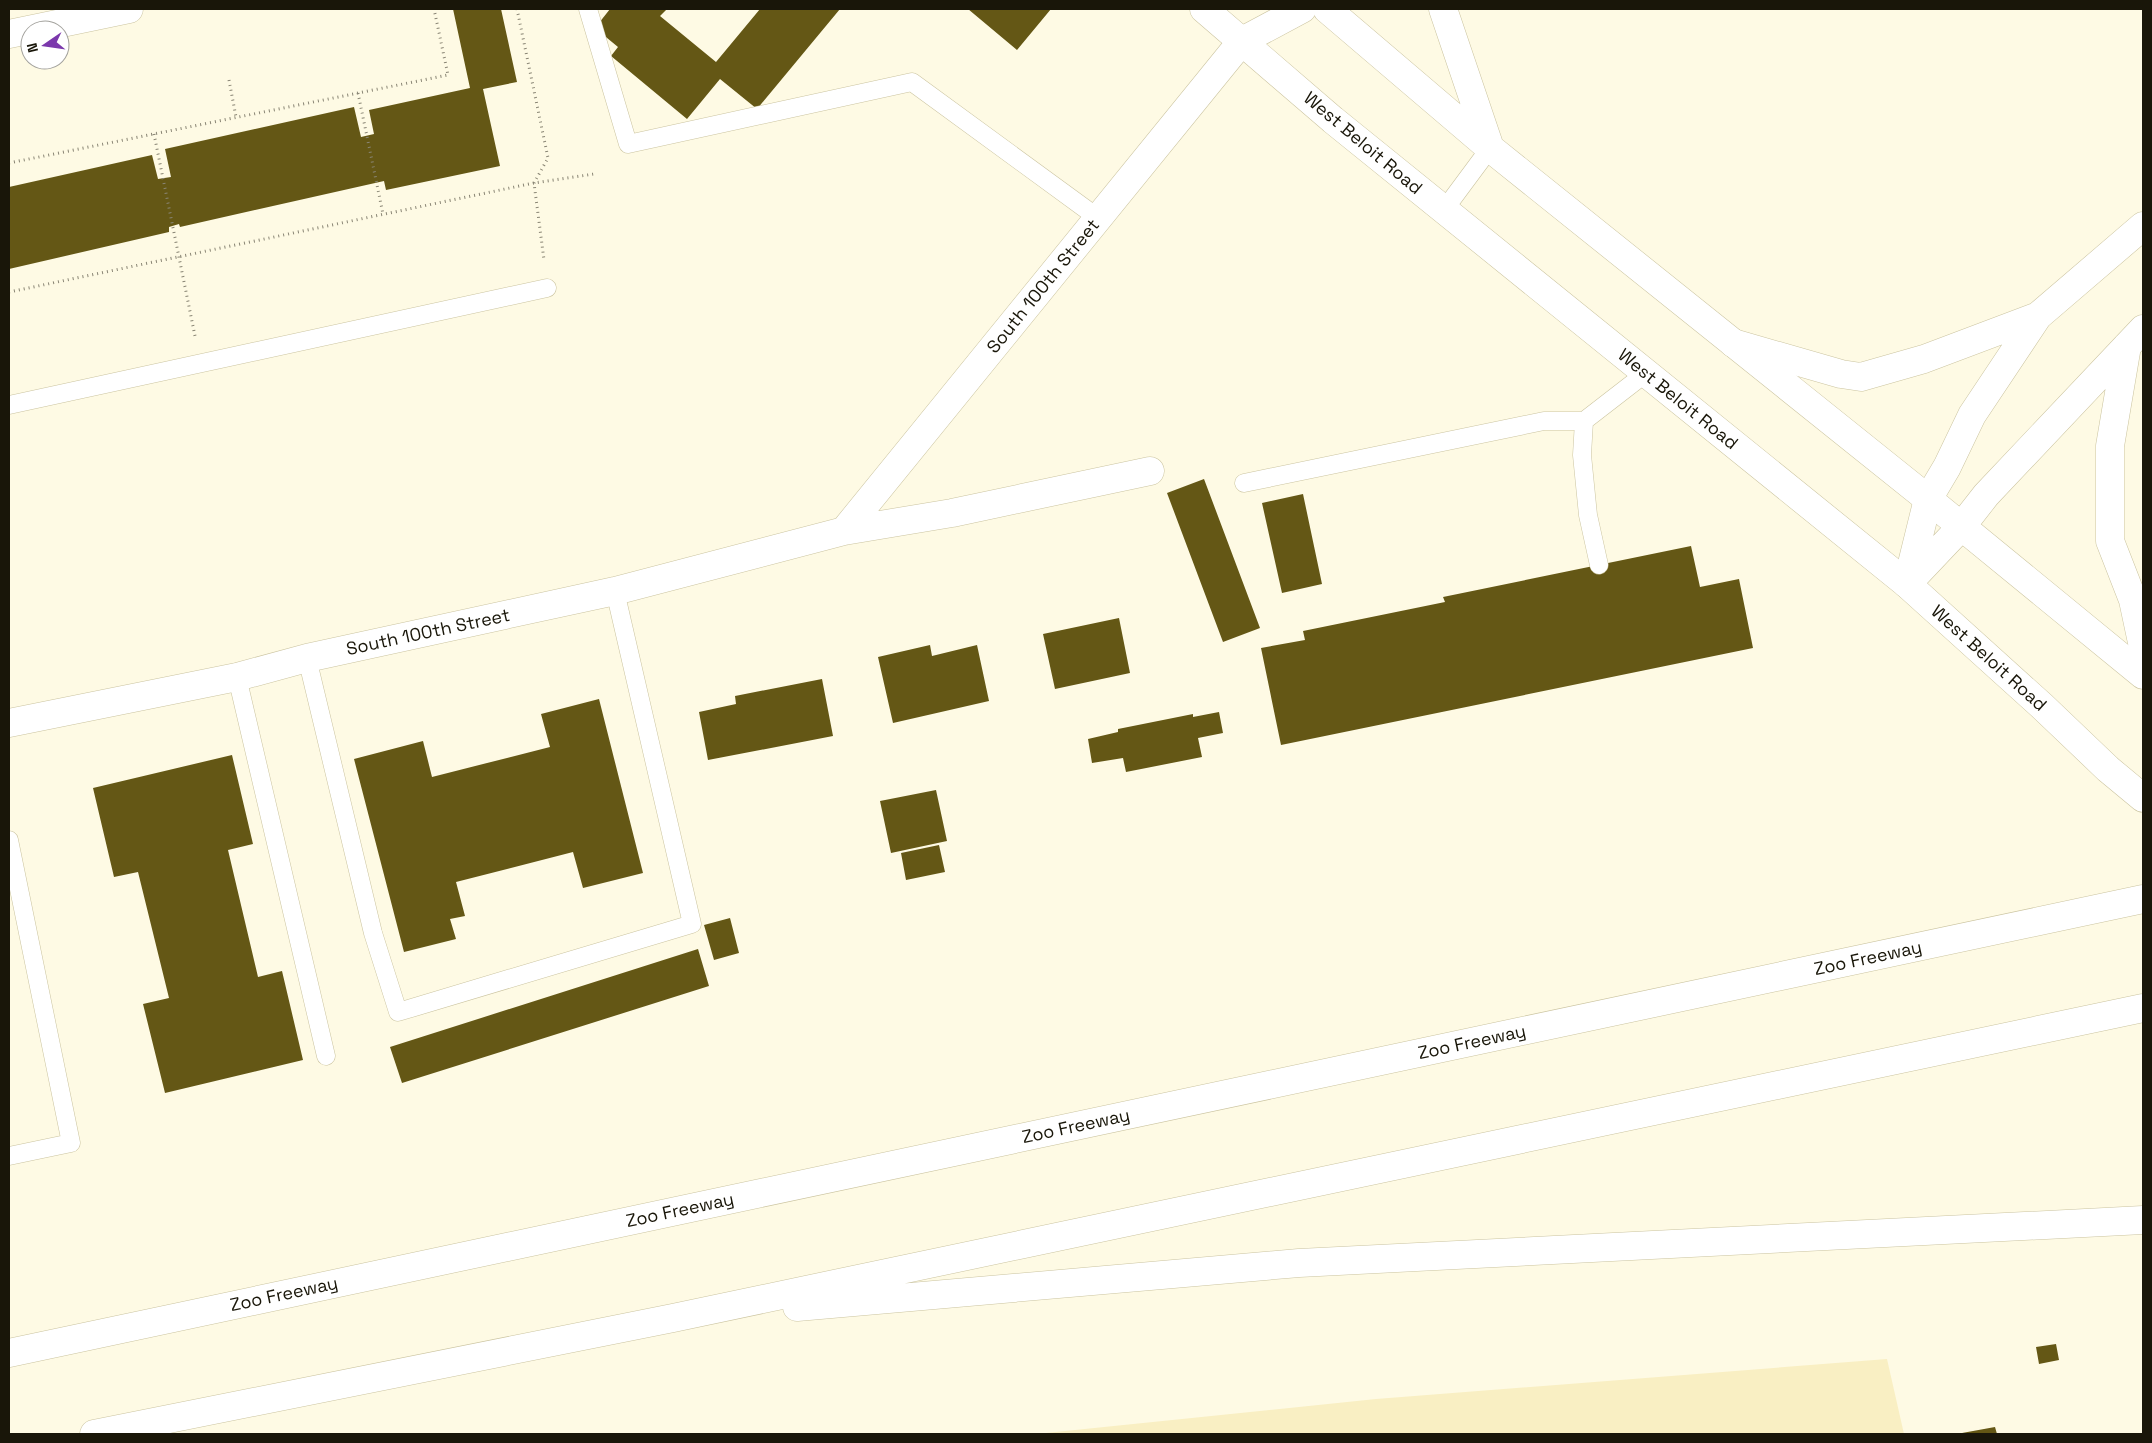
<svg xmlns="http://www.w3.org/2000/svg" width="2152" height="1443" font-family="'Space Grotesk',sans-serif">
<rect width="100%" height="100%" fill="#fefae4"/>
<!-- built -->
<path fill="#f9efc3" d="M1887 1359 1904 1434H1036L1376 1399Z"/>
<!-- building -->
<path fill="#645715" d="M453 9H501L517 82 483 89 500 166 386 190 384 181 180 227 179 224 169 227V232L9 269V187L152 155 158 179 171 177 165 149 354 107 361 137 374 134 369 110 470 88Z
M610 9H667L660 16 716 62 760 9H840L757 109 720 79 687 119 611 56 618 47 595 28Z
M968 9H1051L1017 50Z
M1204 479 1260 628 1223 642 1167 493Z
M1303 494 1322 584 1282 593 1262 503Z
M1691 546 1700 587 1739 579 1753 648 1281 745 1261 648 1305 640 1303 631 1445 602 1443 597Z
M1119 618 1130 673 1055 689 1043 634Z
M930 645 932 656 977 645 989 701 893 723 878 657Z
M822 679 833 736 708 760 699 712 736 704 735 696Z
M599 699 643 873 583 888 573 852 456 882 465 916 450 919 456 939 404 952 354 759 423 741 432 777 550 747 541 714Z
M1219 712 1223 733 1198 738 1202 757 1126 772 1123 758 1092 763 1088 739 1118 732V729L1193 714V717Z
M232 755 253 844 228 850 258 977 282 971 303 1060 165 1093 143 1004 169 998 138 872 114 877 93 788Z
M936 790 947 841 891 853 880 801Z
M939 845 945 872 906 880 901 853Z
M730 918 739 953 714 960 704 925Z
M698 949 709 986 402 1083 390 1047Z
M2056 1344 2059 1360 2039 1364 2036 1347Z
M1995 1427 1997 1434H1962V1433Z"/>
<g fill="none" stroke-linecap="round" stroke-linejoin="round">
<!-- service casing -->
<g stroke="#cbc4a0" stroke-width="19">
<path id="service" d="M588 9 628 144 912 82 1098 218
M1444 210 1490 148
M9 405 547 288
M1584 421 1582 455 1588 515 1599 565
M1244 483 1544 421H1584L1646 373
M307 658 373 933 398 1012 692 924 615 591
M237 677 326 1056
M9 840 71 1143 9 1156"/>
</g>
<!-- minor casing -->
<g stroke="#cbc4a0" stroke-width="29">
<path id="minor" d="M9 34 129 9
M844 531 1242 41
M9 723 237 677 307 658 615 591 844 531 952 513 1150 471"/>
</g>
<!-- tertiary casing -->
<g stroke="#cbc4a0" stroke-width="29">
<path id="tertiary" d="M1242 41 1302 9"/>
</g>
<!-- secondary casing -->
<g stroke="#cbc4a0" stroke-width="29">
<path id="secondary" d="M1204 9 1333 120 1907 584 2042 706 2108 769 2143 798
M1327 9 1490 148 1928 499 2143 675
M1443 9 1490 148"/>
</g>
<!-- motorway casing -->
<g stroke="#cbc4a0" stroke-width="29">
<path id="motorway" d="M1733 343 1841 374 1861 377 1924 359 2038 316
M2127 346 2110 446V541L2133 600 2143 647
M1908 583 1961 527 1986 495 2143 329
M1907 584 1928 499 1947 467 1972 415 2038 316 2143 226
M797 1307 1299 1263 2143 1220
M9 1353 2143 899
M94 1434 673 1318 2143 1008"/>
</g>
<!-- path -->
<path stroke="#898574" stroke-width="3" stroke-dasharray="1 4" stroke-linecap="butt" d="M517 9 548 158 534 183 544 260
M229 80 236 117
M358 93 383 214
M154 134 195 336
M9 163 448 75 434 9
M9 292 534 183 594 174"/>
<!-- service -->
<use href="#service" stroke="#fff" stroke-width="18"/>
<!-- minor -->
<use href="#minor" stroke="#fff" stroke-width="28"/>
<!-- tertiary -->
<use href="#tertiary" stroke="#fff" stroke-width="28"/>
<!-- secondary -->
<use href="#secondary" stroke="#fff" stroke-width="28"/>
<!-- motorway -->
<use href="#motorway" stroke="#fff" stroke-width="28"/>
</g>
<g text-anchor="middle" stroke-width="5" stroke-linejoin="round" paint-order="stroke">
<!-- street labels -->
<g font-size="18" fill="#191609" stroke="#fff">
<text transform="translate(1363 143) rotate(40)" y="6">West Beloit Road</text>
<text transform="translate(1043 286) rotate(-51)" y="6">South 100th Street</text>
<text transform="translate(1678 399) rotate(39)" y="6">West Beloit Road</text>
<text transform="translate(428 632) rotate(-12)" y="6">South 100th Street</text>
<text transform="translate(1989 658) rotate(42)" y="6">West Beloit Road</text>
<text transform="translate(1868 958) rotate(-12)" y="6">Zoo Freeway</text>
<text transform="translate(1472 1042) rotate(-12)" y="6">Zoo Freeway</text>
<text transform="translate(1076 1126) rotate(-12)" y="6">Zoo Freeway</text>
<text transform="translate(680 1210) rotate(-12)" y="6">Zoo Freeway</text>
<text transform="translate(284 1294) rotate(-12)" y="6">Zoo Freeway</text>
</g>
</g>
<!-- border -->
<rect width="2152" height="1443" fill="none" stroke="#191609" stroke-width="20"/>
<!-- north arrow -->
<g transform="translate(45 45) rotate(257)"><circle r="24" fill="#ffffff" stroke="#a3a29d"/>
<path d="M0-4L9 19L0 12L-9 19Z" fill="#7b38ac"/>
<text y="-8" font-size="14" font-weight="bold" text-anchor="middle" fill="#191609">N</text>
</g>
</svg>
